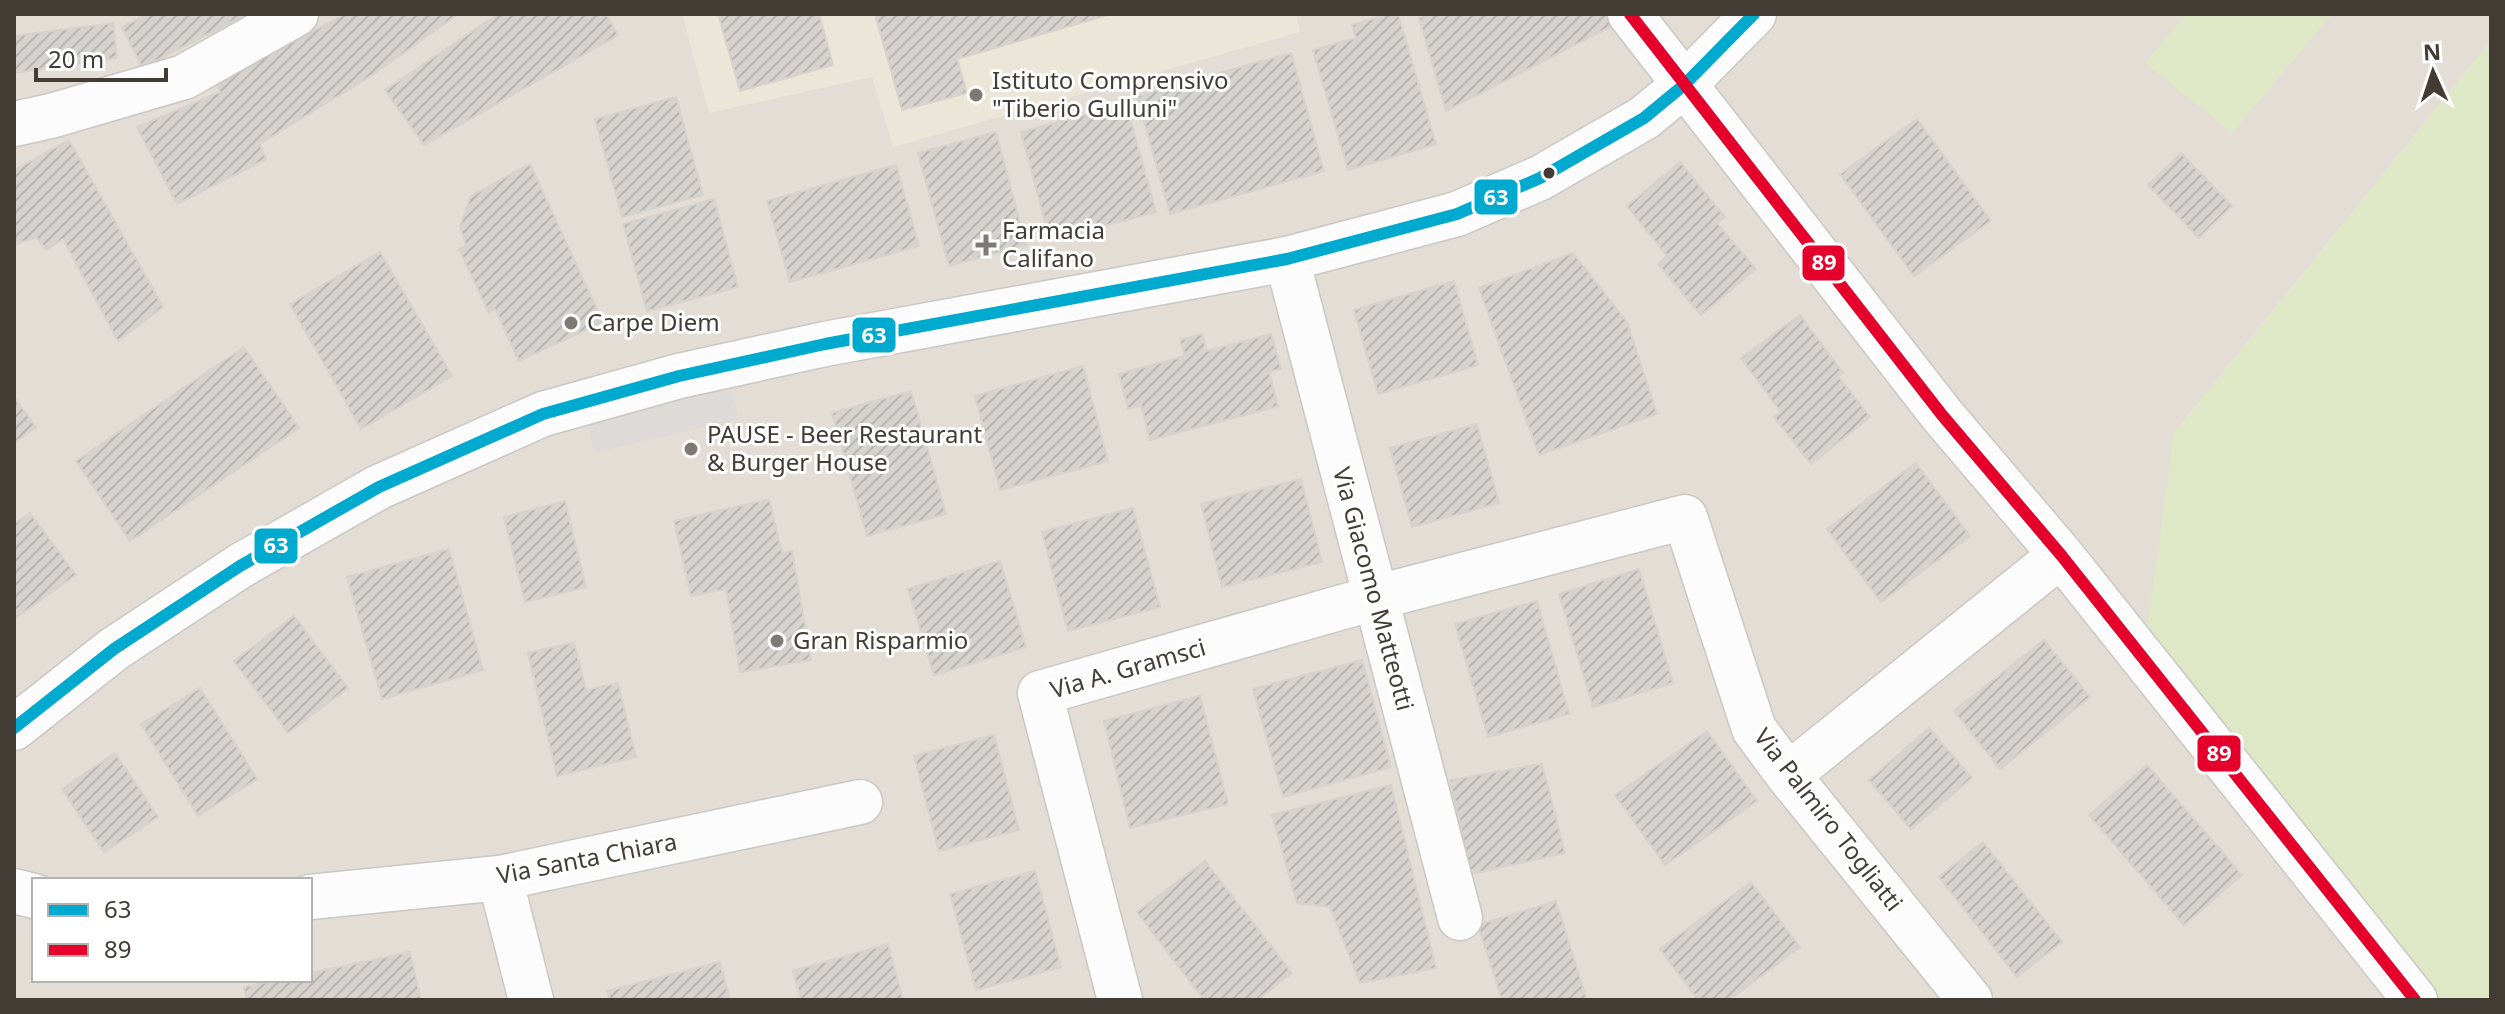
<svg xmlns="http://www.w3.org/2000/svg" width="2505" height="1014" font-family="'Noto Sans',sans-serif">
<defs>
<pattern id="building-hatch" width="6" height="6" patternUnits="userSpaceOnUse" patternTransform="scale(2)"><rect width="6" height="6" fill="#d6d2ce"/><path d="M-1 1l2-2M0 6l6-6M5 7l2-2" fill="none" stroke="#b9b5b2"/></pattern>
</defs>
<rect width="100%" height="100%" fill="#eeebe8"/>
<!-- residential -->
<path fill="#e3ddd5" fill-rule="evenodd" d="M14 14H2491V41L2174 433 2415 1000H14ZM34 880H310V980H34Z"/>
<!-- education -->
<path fill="#ece6d9" d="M682 14H1296L1300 32 893 147 872 77 709 113Z"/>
<!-- green -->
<path fill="#dee8c7" d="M2186 14H2332L2232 133 2145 63Z
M2491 41V1000H2415L2143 658 2174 433Z"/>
<!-- parking -->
<path fill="#dddad7" d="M730 385 739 419 594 453 588 422Z"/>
<!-- building -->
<path fill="url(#building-hatch)" stroke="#d6d2cd" stroke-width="2" d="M148 14H247L142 68 122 27Z
M345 14H458L377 72 260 144 266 159 177 204 137 127 220 92 216 83Z
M498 14H606L618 35 424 145 385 90Z
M718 14H819L833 65 740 91Z
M875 14H1111L957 59 967 93 902 110Z
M1389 14H1398L1436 144 1348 170 1313 50 1356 38 1352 25Z
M1433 14H1610V27L1446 111 1419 18Z
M113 23 117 58 14 73V36Z
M1291 53 1324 171 1170 214 1137 96Z
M676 97 703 195 622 217 595 119Z
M1126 104 1156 212 1050 240 1021 132Z
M1917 119 1991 221 1914 276 1840 174Z
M996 132 1026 245 949 266 918 153Z
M69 140 163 307 118 341 63 239 46 250 36 237 14 245V170Z
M2181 153 2232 206 2199 238 2148 185Z
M1680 162 1725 217 1717 223 1756 269 1701 315 1658 264 1667 256 1627 206Z
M530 164 603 322 519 361 495 309 489 313 459 249 466 246 460 226 471 196Z
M896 165 919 246 790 282 767 201Z
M714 199 738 287 647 311 623 224Z
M380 252 452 376 361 429 290 304Z
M1573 253 1627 322 1657 414 1539 455 1479 288Z
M1454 281 1478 365 1378 394 1354 310Z
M1800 315 1843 373 1838 376 1870 417 1811 464 1774 417 1781 412 1741 358Z
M1202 334 1207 351 1271 334 1281 369 1269 372 1278 406 1150 440 1141 405 1128 409 1119 374 1185 356 1180 340Z
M244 347 299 428 130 541 76 461Z
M1083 366 1108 461 1000 490 975 396Z
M911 391 946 514 867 536 832 413Z
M14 397 36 427 14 443Z
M1477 424 1499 503 1412 527 1390 448Z
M1916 463 1970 536 1881 602 1827 529Z
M1301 479 1322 562 1222 587 1201 504Z
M769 499 782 553 792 551 811 660 740 672 726 589 691 596 674 521Z
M565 501 586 587 525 602 504 517Z
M1133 508 1160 607 1068 631 1042 532Z
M30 513 76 575 14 619V524Z
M449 549 483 670 382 699 347 577Z
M1000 561 1026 647 934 675 908 589Z
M1639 569 1673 683 1593 707 1559 594Z
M1537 601 1569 714 1488 737 1455 624Z
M294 616 348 688 288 733 234 661Z
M2044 640 2090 697 2000 769 1954 711Z
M574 642 586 690 618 683 636 757 557 776 528 653Z
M1362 660 1391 767 1283 797 1253 689Z
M200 688 257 779 198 816 141 724Z
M1200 696 1228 804 1130 828 1104 721Z
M1929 728 1972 778 1911 829 1869 780Z
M1707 731 1757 801 1665 865 1615 795Z
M994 735 1019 830 939 851 914 756Z
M115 753 158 817 104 852 62 789Z
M1542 764 1565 853 1471 874 1450 780Z
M2147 765 2242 875 2184 925 2089 815Z
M1391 785 1436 968 1360 983 1330 907 1297 903 1272 815Z
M1983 842 2062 942 2017 977 1939 877Z
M1205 861 1292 973 1257 1000H1204L1137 912Z
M1035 871 1061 967 976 990 950 894Z
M1751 882 1800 947 1729 1000H1698L1660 949Z
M1556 901 1587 1000H1502L1478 925Z
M888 944 903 1000H801L793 971Z
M410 952 421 1000H247L244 987 278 980H310V973Z
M720 962 730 1000H610L607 991Z"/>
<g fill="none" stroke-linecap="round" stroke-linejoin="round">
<!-- minor casing -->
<g stroke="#cbc7c3" stroke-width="47">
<path id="minor" d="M1630 14 1942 415 2061 555 2415 1000
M14 124 51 116 184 77 296 14
M1287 259 1460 918
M1788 775 2061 555
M500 878 531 1000
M14 891 34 896
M310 897 500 878 860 802
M1120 1000 1040 693 1374 598 1685 517 1754 729 1788 775 1970 1000"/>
</g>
<!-- tertiary casing -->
<g stroke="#cbc7c3" stroke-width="47">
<path id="tertiary" d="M14 728 114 649 240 566 379 487 543 414 679 376 825 344 1287 259 1457 214 1540 178 1644 118 1684 85 1754 14"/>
</g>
<!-- minor -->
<use href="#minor" stroke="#fcfcfc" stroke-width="44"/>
<!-- tertiary -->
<use href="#tertiary" stroke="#fcfcfc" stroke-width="44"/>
<!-- bus-1 casing -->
<g stroke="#fff" stroke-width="18">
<path id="bus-1" d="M14 728 114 649 240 566 379 487 543 414 679 376 825 344 1287 259 1457 214 1540 178 1644 118 1684 85 1754 14"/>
</g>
<!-- bus-2 casing -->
<g stroke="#fff" stroke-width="18">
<path id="bus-2" d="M1630 14 1942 415 2061 555 2415 1000"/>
</g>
<!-- bus-1 -->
<use href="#bus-1" stroke="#00a9ce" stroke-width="12"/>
<!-- bus-2 -->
<use href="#bus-2" stroke="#e4002b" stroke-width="12"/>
</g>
<!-- markers -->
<g fill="#7f7973" stroke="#fff" stroke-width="3">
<circle cx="976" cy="95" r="8"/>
<path d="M982 233h8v8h8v8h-8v8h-8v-8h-8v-8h8z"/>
<circle cx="571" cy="323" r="8"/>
<circle cx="691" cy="449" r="8"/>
<circle cx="777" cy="641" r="8"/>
</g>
<circle fill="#433c34" stroke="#fff" stroke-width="3" cx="1549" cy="173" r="7"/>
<g text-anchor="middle" stroke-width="6" stroke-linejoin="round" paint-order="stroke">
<!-- poi labels -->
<g font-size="24" fill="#433c34" stroke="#fff" text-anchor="start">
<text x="992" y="89">Istituto Comprensivo<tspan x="992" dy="28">"Tiberio Gulluni"</tspan></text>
<text x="1002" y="239">Farmacia<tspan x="1002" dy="28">Califano</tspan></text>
<text x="587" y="331">Carpe Diem</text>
<text x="707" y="443">PAUSE - Beer Restaurant<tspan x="707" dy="28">&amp; Burger House</tspan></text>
<text x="793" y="649">Gran Risparmio</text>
</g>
<!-- street labels -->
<g font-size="24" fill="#433c34" stroke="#fff">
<text transform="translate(1373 589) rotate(75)" y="8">Via Giacomo Matteotti</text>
<text transform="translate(1128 669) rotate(-16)" y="8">Via A. Gramsci</text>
<text transform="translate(1828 820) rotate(52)" y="8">Via Palmiro Togliatti</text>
<text transform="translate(587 859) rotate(-11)" y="8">Via Santa Chiara</text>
</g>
</g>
<g stroke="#fff" stroke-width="3">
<rect x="1473" y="178" width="46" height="38" rx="8" fill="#00a9ce"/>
<rect x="1801" y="244" width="45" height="38" rx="8" fill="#e4002b"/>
<rect x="851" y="316" width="46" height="38" rx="8" fill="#00a9ce"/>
<rect x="253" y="527" width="46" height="38" rx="8" fill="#00a9ce"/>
<rect x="2196" y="734" width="46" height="39" rx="8" fill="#e4002b"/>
</g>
<g font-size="22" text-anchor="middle" font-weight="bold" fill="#fff">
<text x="1496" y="205">63</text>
<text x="1824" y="270">89</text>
<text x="874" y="343">63</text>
<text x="276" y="553">63</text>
<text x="2219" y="761">89</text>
</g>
<!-- border -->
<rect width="2505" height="1014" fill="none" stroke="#433c34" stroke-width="32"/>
<!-- legend -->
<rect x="32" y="878" width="280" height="104" fill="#ffffff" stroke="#b4b1ae" stroke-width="2"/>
<rect x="48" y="904" width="40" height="12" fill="#00a9ce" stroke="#b4b1ae" stroke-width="2"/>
<text x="104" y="918" font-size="24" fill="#433c34">63</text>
<rect x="48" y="944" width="40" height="12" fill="#e4002b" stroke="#b4b1ae" stroke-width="2"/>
<text x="104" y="958" font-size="24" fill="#433c34">89</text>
<!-- north arrow -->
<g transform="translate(2433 72) rotate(357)" stroke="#ffffff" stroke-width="6" paint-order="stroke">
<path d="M0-6L14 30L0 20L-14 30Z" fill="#433c34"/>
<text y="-12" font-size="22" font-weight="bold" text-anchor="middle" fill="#433c34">N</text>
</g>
<!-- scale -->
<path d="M36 68v12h130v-12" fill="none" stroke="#433c34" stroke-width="4"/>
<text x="48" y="68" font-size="24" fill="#433c34" stroke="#ffffff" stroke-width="6" paint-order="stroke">20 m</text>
</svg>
